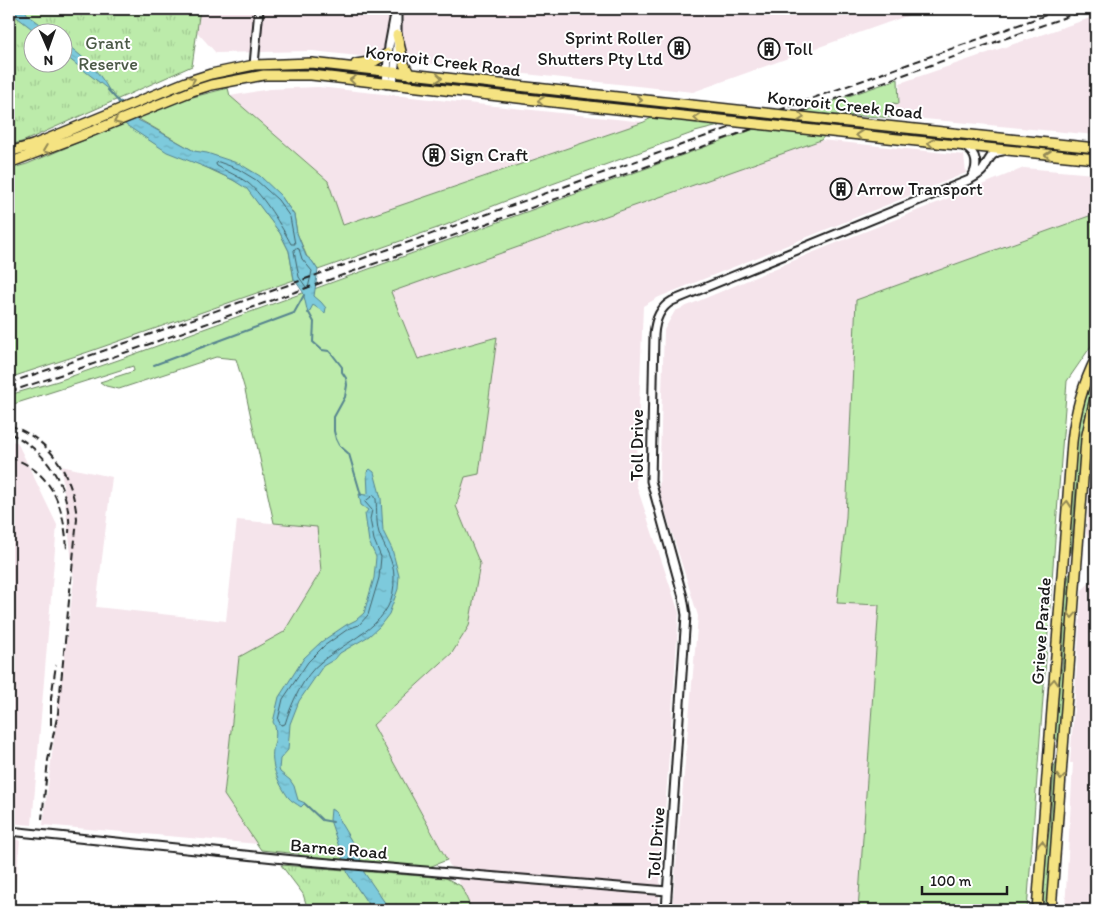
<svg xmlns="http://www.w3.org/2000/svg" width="1105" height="919" font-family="Itim,sans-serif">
<defs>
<pattern id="park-tufts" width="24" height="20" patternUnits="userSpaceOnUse" patternTransform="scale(1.25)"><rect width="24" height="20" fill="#bcebaa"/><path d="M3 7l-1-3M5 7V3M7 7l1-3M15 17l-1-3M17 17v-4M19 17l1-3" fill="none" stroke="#a1c992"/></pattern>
<pattern id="water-ripples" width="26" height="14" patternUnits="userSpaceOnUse" patternTransform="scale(1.25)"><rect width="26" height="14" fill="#7dcadc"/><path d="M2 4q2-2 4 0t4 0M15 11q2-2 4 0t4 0" fill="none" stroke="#6badbc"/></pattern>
</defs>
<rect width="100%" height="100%" fill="#fff"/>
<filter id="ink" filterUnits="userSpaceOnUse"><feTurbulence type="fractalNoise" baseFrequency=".02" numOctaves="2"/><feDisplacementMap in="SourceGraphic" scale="10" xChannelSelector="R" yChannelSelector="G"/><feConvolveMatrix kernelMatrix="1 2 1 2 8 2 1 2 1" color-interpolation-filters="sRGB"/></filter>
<g filter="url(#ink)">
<!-- built -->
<path fill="#f5e4eb" d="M200 9H926L693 92 312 51 216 53 197 32Z
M1096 16V135L892 116 893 103H899L900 83Z
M318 87 644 122 343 225 328 181 230 96 270 89Z
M821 140 964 155 966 173 659 297 643 306 636 484 679 613 658 910H472L461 886 373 725 452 653 480 564 456 506 465 477 497 337 418 359 391 292Z
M1024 168 1094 174 1092 215 856 300 846 517 837 603 879 605 858 910H672L698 616 659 491 664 330 675 311 814 252Z
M1096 412V546L1086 534Z
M9 441 17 442 57 525 32 825 9 823Z
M61 466 112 477 96 607 226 621 237 520 317 527 321 572 284 632 239 657 224 795 258 844 43 825 74 580Z
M1096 577V910H1065L1073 763H1070L1082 590Z
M9 839 20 840 13 910H9Z"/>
<!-- grass -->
<path fill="#bcebaa" stroke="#6c8463" d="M898 79 899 104 893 103 892 118C862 115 832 116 802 112Z
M228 88 230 96 328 181 343 225 644 122 655 116 722 123 719 126 695 132 503 202 446 225 318 270 312 261 307 257 297 233 294 215 281 196 275 191 267 184 215 156 194 151 137 118 185 99Z
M125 123 154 143 233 180 247 188 280 233 289 251 294 280 88 352 9 378V169L27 164Z
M760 127 826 134 821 140 391 292 418 359 497 337 479 474 465 477 456 506 480 564 469 626 452 653 373 725 447 860 429 867 390 864 395 874 302 866 297 856H299V854L261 850 224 795 239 657 284 632 321 571 317 527 274 523 245 390 236 359 216 357 119 389 106 386 100 382 134 371 133 366 17 403 9 405V395L58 381 121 359Z
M1095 164H1096V339L1067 381 1027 910H858L879 605 837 603 846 517 856 300 1092 215Z
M1096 365V383L1085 425 1076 490 1071 553 1069 551 1067 542 1075 436 1085 394Z
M1072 571 1059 744 1054 734 1057 692 1062 667 1066 589 1069 575Z
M1059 755 1047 907 1043 901V896L1046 850 1050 826 1054 767Z"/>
<!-- park -->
<path fill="url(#park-tufts)" stroke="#6c8463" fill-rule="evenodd" d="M9 9H200L192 66 22 142 9 145ZM32 32H62V62H32Z
M281 865 446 878 461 886 472 910H308L303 894Z"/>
<!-- water -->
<path fill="url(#water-ripples)" stroke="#56848f" d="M9 9H24L28 15 51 32H36L9 11Z
M62 41C81 55 98 69 109 90L63 54Z
M121 101 138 120 146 124 194 151 207 153 240 164 260 176 281 196 294 215 297 233 306 256 312 261 318 270 314 296 321 302 326 308 325 313 313 305 308 314 303 292 294 279 289 251 280 233 247 189 233 180 210 169 167 152 126 125C120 118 122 110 118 102Z
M370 469 374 472 381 498 383 531 392 549 399 576 398 589 389 614 379 627 369 636 340 653 335 659 323 666 299 701 290 724 288 750 280 759 279 769 280 772 290 780 294 786 298 800 305 803 301 807C297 804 291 801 288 797 278 782 269 764 274 745 276 738 277 728 273 722L279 697 304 658 321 642 346 625 356 620 364 613 374 578 376 557 369 542 365 514 368 510 361 505 359 494 366 495 368 493 367 472Z
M331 809 337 813 340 822 358 852 361 861V868L390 910H372L348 874 330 820Z"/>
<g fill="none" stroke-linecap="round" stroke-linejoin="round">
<!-- shore -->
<path stroke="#436269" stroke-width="1" d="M219 162 238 169 256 180 278 200 290 217 295 244H291C282 227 263 195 248 183 238 176 228 172 217 166L216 164Z
M296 248 299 249 302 259 312 271 308 288 306 287 299 277 294 251Z
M374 495 376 499C377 510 376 523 379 533 384 547 394 561 394 577 396 625 351 637 321 662 304 675 291 704 285 724L281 725 278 720 283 699 308 662 324 646 348 629 359 625 368 615 379 578 381 557 374 540 370 519 372 510 365 502Z"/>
<!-- stream -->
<path stroke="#56848f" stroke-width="2" d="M108 90 120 103
M309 313 314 322 313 342 322 350 329 351 332 354 342 367V372L346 378 347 385 345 397 334 417V431L336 439 339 445 349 454 361 495
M154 365 294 313 304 295
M305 804 322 820 333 822"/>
<!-- minor casing -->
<g stroke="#1c1c1c" stroke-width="11">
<path id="minor" d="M254 65 259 9
M386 84 389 46 394 19
M393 85 397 47V9
M965 147C977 153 979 167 971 178
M9 831 294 860 667 891
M666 910 686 615 683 597 651 481 654 335C655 321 659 308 672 301L969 180C974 177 979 175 983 170 989 161 990 152 1003 151"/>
</g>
<!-- major casing -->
<g stroke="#1c1c1c" stroke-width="12">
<path id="major" d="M397 35 404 64 410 75
M356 64 375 61 388 53
M839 121 1096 148
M907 140 1096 159
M9 152 33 145 186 82 211 74 254 65 312 63 590 94
M9 163 83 135 192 91 211 85 264 75H311L589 106
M1037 910 1072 442C1075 413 1083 384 1096 358
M1051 910 1086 439 1096 393"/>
</g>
<!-- minor -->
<use href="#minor" stroke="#fff" stroke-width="7"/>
<!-- major -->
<use href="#major" stroke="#f5e382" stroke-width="9"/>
<!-- rail -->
<path stroke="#1c1c1c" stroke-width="2" stroke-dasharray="8 4" stroke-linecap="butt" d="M9 383 103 351 1063 9
M9 392 99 362 1088 9
M9 425C52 440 73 475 77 519L58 713 48 760 42 819
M9 433C48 450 72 491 69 533
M9 457C53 471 64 507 67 549
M51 725V698L56 665"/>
<!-- major-bridge casing -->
<g stroke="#1c1c1c" stroke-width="12" stroke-linecap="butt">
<path id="major-bridge" d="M590 94 839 121
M589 106 907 140"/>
</g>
<!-- major-bridge -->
<use href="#major-bridge" stroke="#f5e382" stroke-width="9"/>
</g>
<!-- one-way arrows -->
<defs><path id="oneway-chevron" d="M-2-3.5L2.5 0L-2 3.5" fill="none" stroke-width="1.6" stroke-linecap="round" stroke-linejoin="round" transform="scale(1.25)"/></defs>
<g stroke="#938954">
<use href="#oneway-chevron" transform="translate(439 78) rotate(6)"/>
<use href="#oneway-chevron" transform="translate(192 80) rotate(-20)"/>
<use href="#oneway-chevron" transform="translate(353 80) rotate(-174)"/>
<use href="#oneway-chevron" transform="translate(639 100) rotate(6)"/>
<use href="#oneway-chevron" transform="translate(541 101) rotate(-174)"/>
<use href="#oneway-chevron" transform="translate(801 117) rotate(6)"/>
<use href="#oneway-chevron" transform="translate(697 118) rotate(-174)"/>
<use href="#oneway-chevron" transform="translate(117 121) rotate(157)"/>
<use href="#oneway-chevron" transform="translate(859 135) rotate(-174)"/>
<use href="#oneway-chevron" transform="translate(931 143) rotate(-174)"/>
<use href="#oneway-chevron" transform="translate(46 150) rotate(159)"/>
<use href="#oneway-chevron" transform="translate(1048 155) rotate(-175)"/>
<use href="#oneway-chevron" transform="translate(1067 504) rotate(-85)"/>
<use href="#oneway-chevron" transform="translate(1072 615) rotate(94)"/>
<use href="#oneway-chevron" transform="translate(1054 682) rotate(-86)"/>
<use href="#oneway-chevron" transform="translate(1061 777) rotate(94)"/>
<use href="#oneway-chevron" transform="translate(1042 844) rotate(-86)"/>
</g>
</g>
<!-- icons -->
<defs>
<g id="building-ring" transform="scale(1.125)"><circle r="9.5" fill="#fff" stroke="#1c1c1c" stroke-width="1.5"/><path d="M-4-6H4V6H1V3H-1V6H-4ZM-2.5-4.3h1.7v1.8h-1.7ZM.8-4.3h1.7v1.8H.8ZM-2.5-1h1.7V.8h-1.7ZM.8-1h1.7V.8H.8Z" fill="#1c1c1c"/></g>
</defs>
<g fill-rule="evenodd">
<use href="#building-ring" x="679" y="48"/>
<use href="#building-ring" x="769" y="49"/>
<use href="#building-ring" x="434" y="155"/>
<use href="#building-ring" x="841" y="189"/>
</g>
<g text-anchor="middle" stroke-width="4" stroke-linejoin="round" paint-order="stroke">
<!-- poi labels -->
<g font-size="18" fill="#1c1c1c" stroke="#fff" text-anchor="start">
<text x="663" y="44" text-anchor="end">Sprint Roller<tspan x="663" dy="21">Shutters Pty Ltd</tspan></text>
<text x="785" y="55">Toll</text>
<text x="450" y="161">Sign Craft</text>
<text x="857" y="195">Arrow Transport</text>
</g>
<!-- park labels -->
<g font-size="18" fill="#4c5a47" stroke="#fff">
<text x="108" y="49">Grant<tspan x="108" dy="21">Reserve</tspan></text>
</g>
<!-- street labels -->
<g font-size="18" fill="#1c1c1c" stroke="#fff">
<text transform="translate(443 61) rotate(7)" y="6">Kororoit Creek Road</text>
<text transform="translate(845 105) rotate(6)" y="6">Kororoit Creek Road</text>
<text transform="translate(637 445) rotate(-90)" y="6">Toll Drive</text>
<text transform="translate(1041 631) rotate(-86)" y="6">Grieve Parade</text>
<text transform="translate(656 843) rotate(-86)" y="6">Toll Drive</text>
<text transform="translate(339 849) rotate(5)" y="6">Barnes Road</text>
</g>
</g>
<!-- margin -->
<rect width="1105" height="919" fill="none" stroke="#fff" stroke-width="30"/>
<rect x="15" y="15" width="1075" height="889" fill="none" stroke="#1c1c1c" stroke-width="2" filter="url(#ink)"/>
<!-- north arrow -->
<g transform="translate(48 48) rotate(178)"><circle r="24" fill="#ffffff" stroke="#a4a4a4"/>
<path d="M0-4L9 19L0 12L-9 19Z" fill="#1c1c1c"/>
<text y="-8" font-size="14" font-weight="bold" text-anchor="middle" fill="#1c1c1c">N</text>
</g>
<!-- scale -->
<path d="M922 886v8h85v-8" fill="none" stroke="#1c1c1c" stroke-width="2.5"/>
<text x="930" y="886" font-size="15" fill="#1c1c1c" stroke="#ffffff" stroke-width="4" paint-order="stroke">100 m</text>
</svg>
